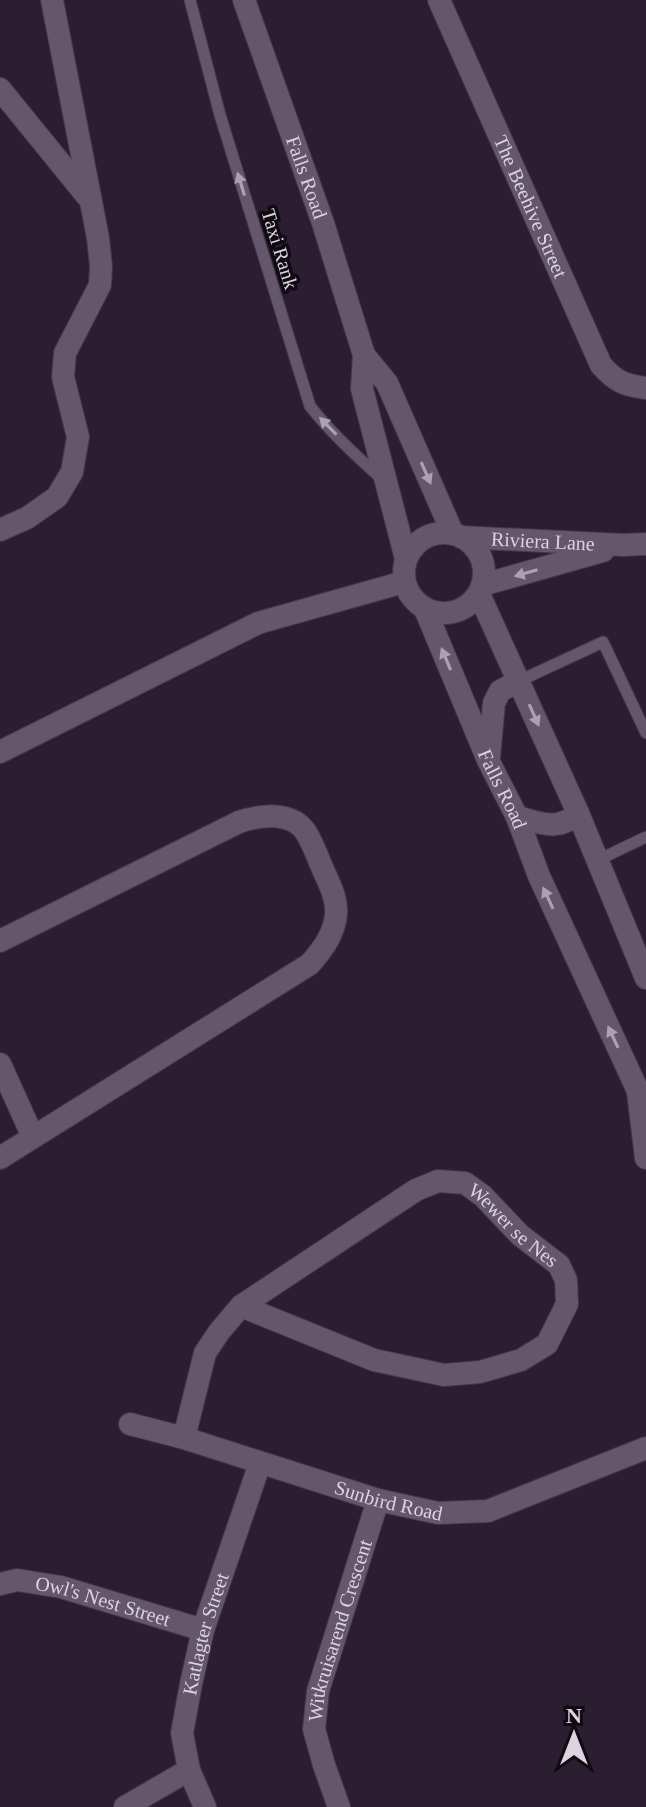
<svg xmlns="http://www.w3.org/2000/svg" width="646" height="1807" font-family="'Times New Roman',serif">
<rect width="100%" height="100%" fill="#2a1e30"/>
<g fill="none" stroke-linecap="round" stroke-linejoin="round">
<!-- lane casing -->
<g stroke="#433848" stroke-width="13">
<path id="lane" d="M190 0 220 115 310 406C330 432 356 456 381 478
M519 681 603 642 646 733
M598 860 646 837"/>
</g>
<!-- street casing -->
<g stroke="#433848" stroke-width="24">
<g id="street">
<path id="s1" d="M244 0 323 223 364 355 362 389 406 559"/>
<path id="s2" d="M439 0 601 365C616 382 624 385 646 388"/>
<path d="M0 89 87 196"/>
<path d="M364 355 387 383 453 534"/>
<path d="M0 530 27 518 57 497 72 472 78 437 63 377 65 353 100 285 101 266 98 238 52 0"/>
<circle cx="444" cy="573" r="40"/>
<path id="s3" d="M461 537 623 545 646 544"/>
<path d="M482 585 603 551"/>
<path d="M479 594 578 813 646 978"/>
<path id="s4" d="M425 609 488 760 517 817 539 876 638 1091 646 1105"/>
<path d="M0 752 258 623 404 582"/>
<path d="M489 758 494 703 500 691 519 681"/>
<path d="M517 817C541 823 558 832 578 813"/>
<path d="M0 941 239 822C260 815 293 810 307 834 314 846 319 861 325 874 332 889 339 904 335 921 331 939 321 951 310 964L0 1158"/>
<path d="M0 1064 33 1137"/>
<path d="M638 1092 646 1158"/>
<path id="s5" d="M130 1424 184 1438 378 1500 438 1513 488 1511 646 1448"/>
<path id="s6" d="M184 1438 205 1353 219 1332 241 1306 416 1190 438 1181 465 1183 483 1196 520 1235 559 1265 566 1280 567 1304 547 1344 521 1360 480 1372 444 1375 374 1360 241 1306"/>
<path id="s7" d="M0 1584 17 1580 61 1587 203 1630"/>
<path d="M125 1807 189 1770"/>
<path id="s8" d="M205 1807 189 1770 182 1733 191 1684 203 1630 260 1463"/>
<path id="s9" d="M339 1807 324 1765 314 1729 318 1691 378 1500"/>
</g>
</g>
<!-- lane -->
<use href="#lane" stroke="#64566b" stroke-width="11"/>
<!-- street -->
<use href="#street" stroke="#64566b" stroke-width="22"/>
</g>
<!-- one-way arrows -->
<defs><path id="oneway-solid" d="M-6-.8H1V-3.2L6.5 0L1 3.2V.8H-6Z" transform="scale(2)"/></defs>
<g fill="#aca1b1">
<use href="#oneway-solid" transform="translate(241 184) rotate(-107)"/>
<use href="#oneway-solid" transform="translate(328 426) rotate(-134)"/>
<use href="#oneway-solid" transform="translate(426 473) rotate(66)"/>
<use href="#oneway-solid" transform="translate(526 573) rotate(164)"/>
<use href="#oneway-solid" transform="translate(446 659) rotate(-113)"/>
<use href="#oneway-solid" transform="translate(534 715) rotate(66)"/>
<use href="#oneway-solid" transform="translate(548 898) rotate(-115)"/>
<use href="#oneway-solid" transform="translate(613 1037) rotate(-115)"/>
</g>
<g text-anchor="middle" stroke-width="7" stroke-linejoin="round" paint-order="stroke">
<!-- street labels -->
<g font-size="20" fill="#dcd3e0" stroke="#100a12">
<text dy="7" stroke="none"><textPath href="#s1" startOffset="188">Falls Road</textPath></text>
<text dy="7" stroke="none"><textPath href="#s2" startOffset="226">The Beehive Street</textPath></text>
<text transform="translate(280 249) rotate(73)" y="7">Taxi Rank</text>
<text dy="7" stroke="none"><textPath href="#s3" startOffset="82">Riviera Lane</textPath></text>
<text dy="7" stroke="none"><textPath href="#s4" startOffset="196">Falls Road</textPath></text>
<text dy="7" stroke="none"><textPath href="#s6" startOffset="472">Wewer se Nes</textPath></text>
<text dy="7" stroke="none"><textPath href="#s5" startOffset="270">Sunbird Road</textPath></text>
<text dy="7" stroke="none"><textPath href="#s7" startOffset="106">Owl's Nest Street</textPath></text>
<text dy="7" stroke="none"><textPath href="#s9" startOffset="184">Witkruisarend Crescent</textPath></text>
<text dy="7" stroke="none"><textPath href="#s8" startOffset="180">Katlagter Street</textPath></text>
</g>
</g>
<!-- north arrow -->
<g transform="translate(574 1735)" stroke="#100a12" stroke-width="6" paint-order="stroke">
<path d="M0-6L14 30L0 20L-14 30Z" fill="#dcd3e0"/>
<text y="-12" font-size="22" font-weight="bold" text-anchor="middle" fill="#dcd3e0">N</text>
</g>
</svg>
